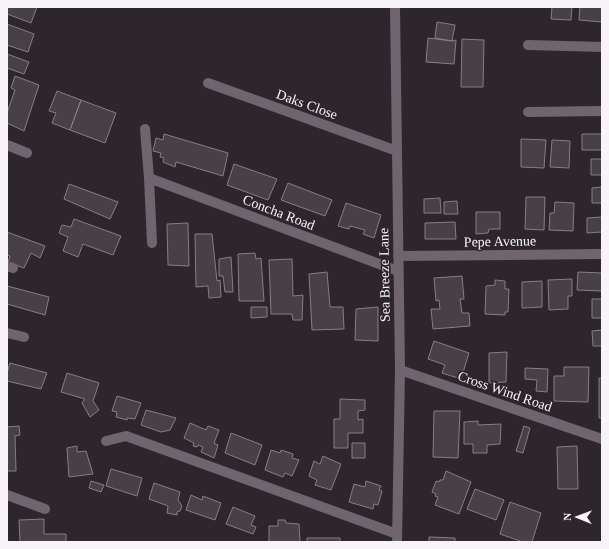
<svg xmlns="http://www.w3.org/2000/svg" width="609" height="549" font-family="'Times New Roman',serif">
<rect width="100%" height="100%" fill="#2d262c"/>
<!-- building -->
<path fill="#474046" stroke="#867e85" d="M7 7H37L31 23 7 14Z
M552 7H572L571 20 551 19Z
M580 7H602V22L579 20Z
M437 22 455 25 452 41 435 38Z
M7 24 34 34 28 52 7 45Z
M428 38 452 41 456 40 454 64 426 62Z
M462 39 484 40 483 87H461Z
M7 54 29 62 24 74 7 68Z
M15 76 39 85 24 131 7 123V113L15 90 11 88Z
M57 91 81 100 70 130 52 123 56 113 49 111Z
M81 100 116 113 105 143 70 130Z
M164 134 228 153 223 176 176 162 175 167 163 162 164 158 160 157 161 153 153 151 156 138 163 140Z
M582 134H602V150H582Z
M521 139 546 140 544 168 521 167Z
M552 140 570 141 569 168 550 167Z
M591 159H602V181V175H591Z
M234 164 277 179 268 200 227 185Z
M288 183 332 200 325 216 281 200Z
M69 184 118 202 110 219 64 199Z
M602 187V203H592V188Z
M526 197H545L544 230 525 229Z
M440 198 441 213H424V199Z
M457 201 458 214H444V202Z
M555 202 574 203 573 231 549 230 550 213H554Z
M346 203 381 215 374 238 363 234 365 230 350 226 349 229 338 226Z
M476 212H500V229H489L488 233 476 234Z
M602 217V232L587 233V218Z
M74 219 121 236 113 255 83 244 78 257 63 251 68 237 59 233 62 225 71 227Z
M455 222 456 239H425V223Z
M188 223 189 266 168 265 167 224Z
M7 232 45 246 40 258 31 253 24 268 8 262 10 256 7 255Z
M195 234H212L217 281 220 280 221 297 209 298 208 286 196 287Z
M255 253 256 259 261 258 264 301H239L238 254Z
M231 257 233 292H225L223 276H219V259Z
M292 259 293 296 303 295 302 320H293L292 314H271L269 260Z
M327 272 330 307H343L344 329 312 330 309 274Z
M578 272 602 273V291L577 290Z
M462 276 464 299H460L462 313H469L470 326 433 329 431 309H440L439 300 436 301 434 278Z
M572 279V296H568V309L549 310 548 280Z
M495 280 505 281V289H509L508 312H505V315L485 314 486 286 495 285Z
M542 281V307L522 308V282Z
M7 286 49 297 45 315 7 304Z
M592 299H602V318H592Z
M251 307H267V317L251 318Z
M378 307V341L355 340 356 309Z
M602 330V346H593L592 331Z
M434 341 469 353 461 379 442 373 445 365 428 359Z
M507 352 506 382 489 383V353Z
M10 363 47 373 41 389 7 381V373Z
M564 367H589L588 402 554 401V376H564Z
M525 368 548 369 547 392 536 391 537 380 525 379Z
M67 373 99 383 93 401 99 410 90 417 82 403 85 399 61 392Z
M599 378H602V418H599Z
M117 396 141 403 135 419 127 418V420L116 417 117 412 112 411Z
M340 399 365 400V410L358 411V420L363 419V433H348V448H334V419H340Z
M146 410 176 418 170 430 161 432 141 425Z
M434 411H460L458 458 433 457Z
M478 421V425L501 424 500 444 487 445V453H473V444H464V422Z
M190 423 206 430 208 426 219 430 214 443 218 445 214 458 201 452 203 447 198 445 197 447 193 446 194 443 184 438Z
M19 426 20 435 15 436 16 471H7V427Z
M524 426 530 428 523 453 516 451Z
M231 433 262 445 255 465 225 453Z
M352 443H365V458H352Z
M77 446V452L86 451 93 474 69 477 67 448Z
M577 446 578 489H558L557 447Z
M271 450 280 453 281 450 293 454 292 458 299 460 292 476 285 473 283 477 265 470Z
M323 456 341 464 331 490 315 485 317 480 309 476 314 461 320 464Z
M111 469 142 478 137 496 106 486Z
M446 471 471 482 459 514 435 505 438 497 435 496 436 494 432 492 436 481 439 482 440 480H443Z
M91 481 104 485 101 492 89 488Z
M366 481 381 486 379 490 382 491 378 505 374 504 373 509 349 502 354 484 365 487Z
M154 483 180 492 178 500 182 506 180 511 177 512V515L167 513 168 506 149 499Z
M475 489 504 500 496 520 467 509Z
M191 495 202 500 203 496 221 503 215 520 186 510Z
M510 502 541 513 532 542H523L500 534Z
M233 507 255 516 251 525 256 527 253 534 226 524Z
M44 519V534H66V542H20L19 520Z
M278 520H285L286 523 299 524 300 542H269V526H278Z
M429 537 455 538V542H429Z
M307 538H340V542H307Z"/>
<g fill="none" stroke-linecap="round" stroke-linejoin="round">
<!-- minor -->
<path stroke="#70656f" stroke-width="10" d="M395 7 400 370 397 542
M528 45 602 47
M208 83 397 151
M528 112 602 111
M145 129 149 178 152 243
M7 145 27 153
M149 178 398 271
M398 256 602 254
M7 266 13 268
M7 333 24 337
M400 370 602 439
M106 441 126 436 397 534
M7 495 45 509"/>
</g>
<g text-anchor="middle" stroke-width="3.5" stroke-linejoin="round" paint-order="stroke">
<!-- street labels -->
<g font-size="14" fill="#f8f3f7" stroke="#2d262c">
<text transform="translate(307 104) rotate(20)" y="5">Daks Close</text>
<text transform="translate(279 212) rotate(21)" y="5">Concha Road</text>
<text transform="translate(500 241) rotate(-1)" y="5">Pepe Avenue</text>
<text transform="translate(384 275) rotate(-91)" y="5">Sea Breeze Lane</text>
<text transform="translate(505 391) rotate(19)" y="5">Cross Wind Road</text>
</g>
</g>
<!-- border -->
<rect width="609" height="549" fill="none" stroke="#f8f3f7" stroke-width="16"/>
<!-- north arrow -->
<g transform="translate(577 517) rotate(271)" stroke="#2d262c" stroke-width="3" paint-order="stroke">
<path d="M0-3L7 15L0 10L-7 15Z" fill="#f8f3f7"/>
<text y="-6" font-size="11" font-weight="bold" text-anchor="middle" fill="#f8f3f7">N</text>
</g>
</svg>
